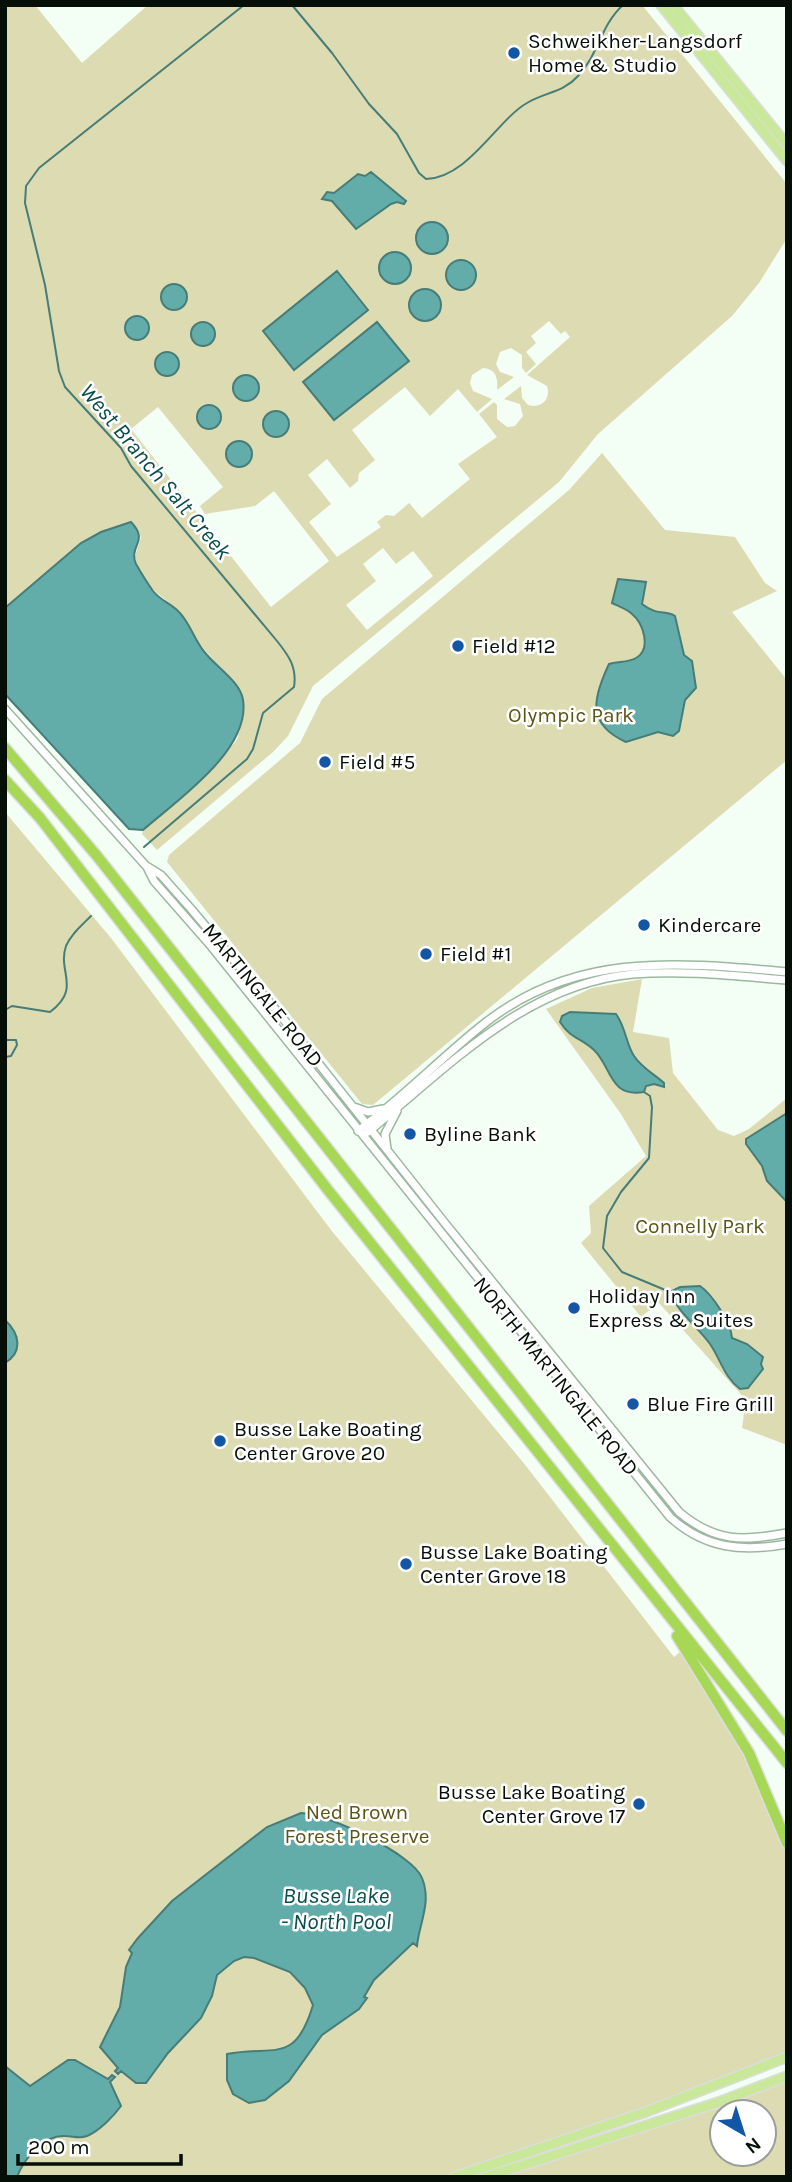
<svg xmlns="http://www.w3.org/2000/svg" width="792" height="2182" font-family="Karla,sans-serif">
<rect width="100%" height="100%" fill="#f3fef4"/>
<!-- green -->
<path fill="#dcdbb2" fill-rule="evenodd" d="M5 5H35L82 63 148 5H642L787 184V238L759 283 732 316 598 434 559 482 313 686 288 736 273 752 157 850 142 834 143 830 206 774 237 740 243 719V701L234 683 194 638 177 609 152 589 137 565 135 556 141 537 138 530 101 532 81 543 5 608ZM431 222 444 228 448 238 444 248 424 251 416 239 426 223ZM407 258 411 267 400 283H390L382 278 380 262ZM428 289 437 295 438 313 430 319 416 318 410 310ZM549 321 561 334 565 331 570 337 527 375 547 386C551 399 542 409 528 405L522 398 521 386 504 399 520 404 523 416 515 426 507 427 497 419V405L494 402 479 414 497 437 458 464 470 479 422 518 409 503 394 516 386 515 377 522 381 527 337 557 309 522 331 504 308 475 327 459 350 488 358 481 359 473 375 460 352 430 405 387 430 416 458 389 477 412 492 399 473 391 470 383 472 375 483 368C497 369 498 379 497 390L514 377 500 372 496 364 500 352 511 348 522 355V368L526 373 536 364 526 352 536 343 531 336ZM167 351 177 358 179 366 165 376 154 366 159 354ZM158 407 223 487 200 506 205 514 255 506 274 491 329 561 271 607 131 429ZM383 548 396 564 413 551 433 576 367 630 346 605 376 581 363 564Z
M602 453 665 530 735 537 765 583 777 591 732 612 787 680V760L373 1105 362 1104 167 862 169 855 300 743 322 699 569 490Z
M5 812 111 938 331 1230 526 1466 674 1657 685 1648 749 1753 787 1843V2057L455 2177H5Z
M642 979 633 1032 669 1038 673 1073 718 1130 734 1136 749 1129 787 1098V1445L742 1428 746 1400 659 1303 641 1317 581 1243 591 1233 589 1206 646 1156 621 1114 546 1009 592 988Z
M787 2076V2177H486ZM722 2112H764V2154H722Z"/>
<!-- water -->
<path fill="#62aca9" stroke="#467d78" stroke-width="2" d="M371 172 406 201 404 204 397 202 391 204 356 229 332 201 322 199 327 192 334 193 358 174 365 176Z
M416 238a16 16 0 1 1 32 0a16 16 0 1 1-32 0Z
M379 268a16 16 0 1 1 32 0a16 16 0 1 1-32 0Z
M446 275a15 15 0 1 1 30 0a15 15 0 1 1-30 0Z
M337 271 368 310 294 370 263 331Z
M161 297a13 13 0 1 1 26 0a13 13 0 1 1-26 0Z
M409 305a16 16 0 1 1 32 0a16 16 0 1 1-32 0Z
M125 328a12 12 0 1 1 24 0a12 12 0 1 1-24 0Z
M191 334a12 12 0 1 1 24 0a12 12 0 1 1-24 0Z
M377 322 409 361 334 420 303 382Z
M155 364a12 12 0 1 1 24 0a12 12 0 1 1-24 0Z
M233 388a13 13 0 1 1 26 0a13 13 0 1 1-26 0Z
M197 417a12 12 0 1 1 24 0a12 12 0 1 1-24 0Z
M263 424a13 13 0 1 1 26 0a13 13 0 1 1-26 0Z
M226 454a13 13 0 1 1 26 0a13 13 0 1 1-26 0Z
M131 522C150 542 128 545 136 564 140 571 148 584 153 591 160 600 170 603 178 611 191 623 194 642 207 655 218 668 241 683 243 700 251 750 176 801 143 830L129 829 5 694V608L81 543 101 532Z
M618 579 646 582 642 604C659 617 665 609 675 616L684 655 692 661 696 688 685 700 679 731 673 736 658 732 626 742C586 724 593 698 609 664 617 661 628 663 636 658 652 649 643 623 632 614 627 609 618 606 612 603Z
M570 1012 616 1014C626 1028 626 1044 634 1056 642 1068 654 1074 664 1083V1087L654 1084 646 1086 644 1092C609 1098 612 1067 594 1050 581 1038 570 1038 560 1022L562 1016Z
M787 1113V1202L767 1181 762 1166 746 1144V1139Z
M700 1286C712 1294 731 1323 732 1338L747 1344 763 1357 761 1364 763 1369 748 1388 740 1389C724 1377 721 1360 710 1344 697 1326 678 1313 670 1292L680 1287Z
M5 1320C20 1334 23 1352 5 1363Z
M301 1813C326 1813 413 1854 422 1878 432 1903 419 1923 417 1946L413 1943 374 1980 364 1997 367 1998 359 2009 322 2035 289 2081 265 2100 249 2103 233 2094 227 2080V2054C275 2045 295 2065 313 2005L305 1988 290 1972 254 1958 244 1957 234 1961 217 1975 212 1996 201 2018 168 2053 146 2083H136L121 2071 118 2074 115 2071 118 2068 100 2047 120 2007 126 1967 132 1953 129 1950 138 1938 172 1901 267 1827Z
M68 2060H75L108 2079 112 2075 115 2077 110 2082 121 2106C113 2117 99 2131 87 2136 79 2139 73 2136 65 2136 43 2135 24 2159 17 2177H5V2066L30 2086Z"/>
<g fill="none" stroke-linecap="round" stroke-linejoin="round">
<!-- stream -->
<path stroke="#467d78" stroke-width="2" d="M292 5 332 53 369 104 397 134 419 173 426 179C468 178 497 120 527 103 545 92 563 93 578 76 599 54 600 26 623 5
M144 847 247 759 253 749 263 713 294 687C297 667 289 656 277 641L131 466 121 448 65 387 59 371 45 285 25 203 26 186 39 168 244 5
M5 1010 12 1006 50 1012C82 988 57 972 66 946 71 934 82 925 91 916
M5 1040H16L17 1045 11 1056 5 1057
M644 1092 650 1096 652 1107 649 1158 621 1192 607 1216 603 1248 622 1272 670 1292"/>
<!-- minor casing -->
<g stroke="#9cb8a0" stroke-width="10">
<path id="minor" d="M5 709 147 867 154 881 211 946 670 1517C705 1549 742 1552 787 1544
M148 867 161 875 192 910 281 1016 444 1222 679 1512C716 1543 743 1541 787 1533
M354 1107 368 1112 383 1109
M358 1131C401 1099 438 1061 480 1027 572 951 677 962 787 972
M368 1132C448 1067 525 984 633 974 683 970 736 976 787 980
M387 1149 385 1134 397 1111"/>
</g>
<!-- major casing -->
<g stroke="#dcdddc" stroke-width="12">
<path id="major" d="M661 5 787 161
M673 5 787 145
M455 2177 646 2112 787 2057
M486 2177 719 2102 787 2076"/>
</g>
<!-- highway casing -->
<g stroke="#dcdddc" stroke-width="13">
<path id="highway" d="M5 748 97 856 787 1731
M5 780 40 818 328 1190 787 1763
M677 1636 749 1753 787 1843"/>
</g>
<!-- minor -->
<use href="#minor" stroke="#fff" stroke-width="7"/>
<!-- major -->
<use href="#major" stroke="#cae89a" stroke-width="9"/>
<!-- highway -->
<use href="#highway" stroke="#a6d856" stroke-width="10"/>
</g>
<!-- markers -->
<g fill="#1456a6" stroke="#fff" stroke-width="2.5">
<circle cx="514" cy="53" r="7"/>
<circle cx="458" cy="646" r="7"/>
<circle cx="325" cy="762" r="7"/>
<circle cx="644" cy="925" r="7"/>
<circle cx="426" cy="954" r="7"/>
<circle cx="410" cy="1134" r="7"/>
<circle cx="574" cy="1308" r="7"/>
<circle cx="633" cy="1404" r="7"/>
<circle cx="220" cy="1441" r="7"/>
<circle cx="406" cy="1564" r="7"/>
<circle cx="639" cy="1804" r="7"/>
</g>
<g text-anchor="middle" stroke-width="5" stroke-linejoin="round" paint-order="stroke">
<!-- poi labels -->
<g font-size="21" fill="#050e07" stroke="#fff" text-anchor="start">
<text x="528" y="48">Schweikher-Langsdorf<tspan x="528" dy="24">Home &amp; Studio</tspan></text>
<text x="472" y="653">Field #12</text>
<text x="339" y="769">Field #5</text>
<text x="658" y="932">Kindercare</text>
<text x="440" y="961">Field #1</text>
<text x="424" y="1141">Byline Bank</text>
<text x="588" y="1303">Holiday Inn<tspan x="588" dy="24">Express &amp; Suites</tspan></text>
<text x="647" y="1411">Blue Fire Grill</text>
<text x="234" y="1436">Busse Lake Boating<tspan x="234" dy="24">Center Grove 20</tspan></text>
<text x="420" y="1559">Busse Lake Boating<tspan x="420" dy="24">Center Grove 18</tspan></text>
<text x="625" y="1799" text-anchor="end">Busse Lake Boating<tspan x="625" dy="24">Center Grove 17</tspan></text>
</g>
<!-- park labels -->
<g font-size="21" fill="#5a5616" stroke="#fff">
<text x="571" y="722">Olympic Park</text>
<text x="700" y="1233">Connelly Park</text>
<text x="357" y="1819">Ned Brown<tspan x="357" dy="24">Forest Preserve</tspan></text>
</g>
<!-- street labels -->
<g font-size="21" fill="#050e07" stroke="#fff">
<text transform="translate(263 995) rotate(51)" y="7">MARTINGALE ROAD</text>
<text transform="translate(556 1376) rotate(51)" y="7">NORTH MARTINGALE ROAD</text>
</g>
<!-- water labels -->
<g font-size="23" font-style="italic" fill="#084d4b" stroke="#fff">
<text transform="translate(156 471) rotate(50)" y="8">West Branch Salt Creek</text>
<text x="336" y="1903">Busse Lake<tspan x="336" dy="26">- North Pool</tspan></text>
</g>
</g>
<!-- border -->
<rect width="792" height="2182" fill="none" stroke="#050e07" stroke-width="14"/>
<!-- north arrow -->
<g transform="translate(743 2133) rotate(141)"><circle r="33" fill="#ffffff" stroke="#9b9f9c" stroke-width="2"/>
<path d="M0-5L12 26L0 18L-12 26Z" fill="#1456a6"/>
<text y="-10" font-size="19" font-weight="bold" text-anchor="middle" fill="#050e07">N</text>
</g>
<!-- scale -->
<path d="M18 2154v10h163v-10" fill="none" stroke="#050e07" stroke-width="3.5"/>
<text x="28" y="2154" font-size="21" fill="#050e07" stroke="#ffffff" stroke-width="5" paint-order="stroke">200 m</text>
</svg>
